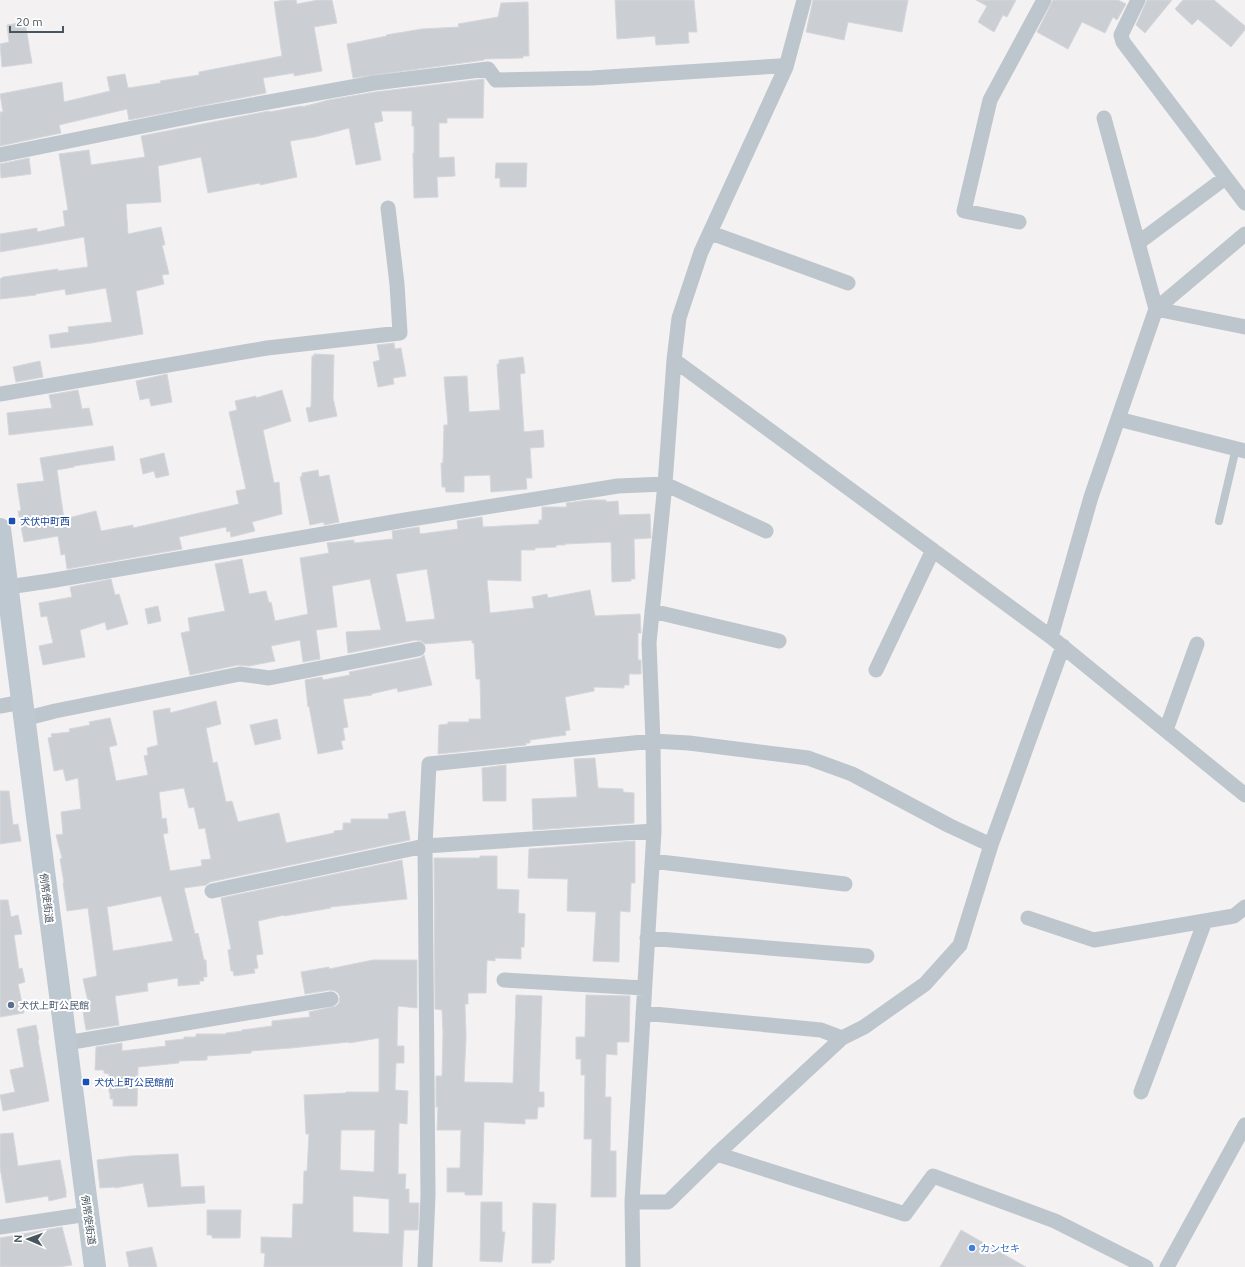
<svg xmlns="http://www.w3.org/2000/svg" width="1245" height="1267" font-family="Ubuntu,'Noto Sans JP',sans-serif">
<rect width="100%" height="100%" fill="#f3f1f1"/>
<!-- building -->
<path fill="#cbced3" stroke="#d5d7dc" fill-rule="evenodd" d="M284 0H296L297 4 318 0H332L337 23 314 27 322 71 294 76V73L263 78 266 93 129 120 127 109 59 125 61 133 0 146V112H3L0 94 62 82 64 102 110 91 107 77 125 74 128 88 161 83 160 81 199 75V72L282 56 274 2Z
M615 0H694L697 32H688L689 43 656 45 655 36 617 39Z
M813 0H908L902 32 848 22 844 40 806 32Z
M976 0H1016L1007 17 1003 15 994 32 978 22 987 6Z
M1053 0H1118L1126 4 1117 20 1113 17 1105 33 1082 22 1068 49 1037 32Z
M1147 0H1172L1145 33 1136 25Z
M1183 0H1214L1245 26V30L1231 47 1198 19 1192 25 1175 9Z
M528 2 529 56H523V58L484 59V60L353 78 347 44 387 36 386 35 422 29 459 27 458 24 498 17 501 3Z
M25 22 32 63 2 67 0 44 9 42 7 25Z
M484 79 483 118H447V123H439V158L454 157 455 176 437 177 438 197 414 198 413 153H414V126H412V111H381L383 121 374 123 381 160 356 165 349 128 315 137 290 141 297 177 260 185V183L208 193 201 157 158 166 161 202 126 204 128 234 161 227 165 245H162L169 274 162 275 164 284 136 291 143 334 91 343 51 348 49 335 69 332 68 327 112 322 106 288 66 295 65 289 36 294V295L0 299V279L3 277 58 269V271L88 267 84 237 0 252V234L37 228V232L65 226 63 211 68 210 59 154 89 150 91 165 145 157 141 136 269 111V112L302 106V107L329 100 375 92Z
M29 158 31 174 1 178 0 164Z
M496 163H527L526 187H500V178H495Z
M394 343 395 349 401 348 406 376 393 378 394 384 378 387 373 362 380 360 377 345Z
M314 354 334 355 333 398 337 416 309 422 306 408 311 407 312 356H314Z
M523 357 525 373 520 374 524 432 543 430 544 447 530 448 532 478H526L527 489 491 492 490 475 464 476V492H446L445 487H442L441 463H443L444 425H448L444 377 467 376 469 412 500 410 497 364H499V360Z
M40 361 43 377 16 382 13 367Z
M167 374 172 402 151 406 149 398 140 400 136 381Z
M78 390 82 409 89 408 93 425 9 435 7 413 52 408 49 395Z
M282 390 291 421 263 430 274 483 279 482 282 514 252 522 255 531 231 537 230 531 227 532 226 527 179 537 182 549 67 569 65 554 61 555 58 536 24 542 18 511H21L17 484 44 481 40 458 113 446 115 460 74 466V467L57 470 64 519 96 511 101 531 133 525V528L239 504 236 491 246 489 229 412 237 410 235 401 256 396V398Z
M164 453 169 475 156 478 154 471 143 474 140 459Z
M318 470 319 477 329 475 339 522 324 525V522L310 525 300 477 302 476V473Z
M589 500H606V502L618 501 619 515 650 514 651 538 634 539 635 579H631V581L612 582 611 542 565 544V545H557L556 547 535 548V550H521V581L487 580 490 613 534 608 532 597 547 594 548 598 590 590 595 616 640 614 641 633H638V660H641V674H629V685H624V688L594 687V691L565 697 570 730 565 731 566 735 530 740V743H526V745L438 754 439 725 448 724V722H469V719H481L480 679H476L474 643H472V640L425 644 421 641 416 640 348 653 346 632 381 630 370 579 332 586 337 627 316 630 320 659 303 662 300 640 271 646 275 661 249 666 238 665 190 675 181 633 190 631 188 618 225 611 215 564 242 559 249 594 266 591 269 603 271 602 275 621 308 614 300 558 329 553 327 543 354 540V543L393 539 392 531 419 527 420 534 458 529 457 521 482 517 483 527 539 524V520H542V507H567L566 503ZM427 569 435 619 406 622 396 574Z
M111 579 115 595 119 594 128 624 107 630 105 622 80 630 85 657 43 665 39 646 53 643 47 616 41 617 39 603 72 597 70 587Z
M158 606 161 621 148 624 145 609Z
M424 655 432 685 398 692 397 688 371 694 372 695 343 699 348 727 343 728 345 740 341 741 343 749 318 754 309 706 308 707 305 680 322 677 323 680 350 675 349 672 420 658Z
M216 701 221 724 206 728 213 763 217 762 226 802 232 801 238 822 279 813 286 843 334 833V831L343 830V823H351V819H389L388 814 405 811 410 840 210 882 206 885 184 888 195 934 198 933 204 960H206L207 977H203L204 981H199L200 984 178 986V978L147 983 148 991 115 996 119 1025 86 1030 83 1012 90 1011 83 979 97 976 88 908 67 911 63 883H64L60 859 62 858 56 835 63 834 61 812 81 809 78 778 66 781 63 769 54 771 48 738 52 737 51 734 70 732 69 729 90 725 89 722 110 718 117 745 109 747 116 781 148 775 144 756 148 755 147 748 158 745 153 711 170 708V713ZM184 788 189 808 194 807 199 829 205 828 211 859 201 860 202 866 170 871 163 834 168 833 166 818 162 819 159 792ZM161 896 173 941 113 951 107 907Z
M277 719 281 739 255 745 250 725Z
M595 758 598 788 623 789V792L634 793V823L533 830 532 799 577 797 574 759Z
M506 765V801H483L482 768Z
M0 791H9L13 825 18 824 21 841 0 844Z
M635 841V883H631L630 912 620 911 619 962 593 961 596 912 567 911 568 879 528 878 529 849Z
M480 856H497V889L519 890 518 913 525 914 524 947H521V959L495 958V961L487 960 486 993H468V1004H465L466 1037 464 1082 513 1083 516 995 542 996 539 1092H544V1107H538L537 1119H525V1124L484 1122 482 1195H465V1192H447V1168H460L461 1130H437L438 1107H436V1076H442L443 1033 442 1010 435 1009 434 858H480Z
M402 860 407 899 330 907 331 908 284 916V915L258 921 263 954 256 955 258 968 254 969 255 973 234 976 233 971H231L228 950 231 949 221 898Z
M0 900H8L11 917 18 915 22 934 14 935 19 969 22 968 25 982 18 984 24 1013 0 1017Z
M373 960H417V1008L398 1006 397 1046H404V1063H396L395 1090 408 1091 407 1124 399 1123 398 1174H406L405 1189H409V1203H419L418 1230H404L402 1267H264L265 1253H261V1237L292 1238 293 1204H303L304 1171H307L309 1134H306L304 1095 346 1093V1092H379V1038L349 1043V1042L291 1048 251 1051V1053L207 1056V1060L179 1061V1063L138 1067 137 1106H113V1099H110V1093H109V1074L104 1073V1070H95L96 1047 122 1043V1051L166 1046 165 1041 184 1039V1037H196V1034H226V1033L242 1031V1030L272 1026V1021L310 1017 309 1012 336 1006 339 1003 340 997 338 993 335 991 330 990 305 994 301 972 329 967V969ZM341 1130H375L374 1172 340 1170ZM353 1196 389 1199V1234L353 1232Z
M586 995 630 996 629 1042H617V1055L606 1054 605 1097H611L610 1151H616V1197H591L592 1139H584L585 1075H581V1059H576V1037H585Z
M36 1025 39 1039 38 1040 49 1101 3 1111 0 1095 15 1092 10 1070 24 1067 17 1029Z
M13 1133 18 1166 60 1160 66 1191V1197L49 1201 48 1196 6 1203 0 1167V1134Z
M178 1154 181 1187 204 1186 205 1203 148 1207 143 1183 115 1188V1187L100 1188 97 1160 130 1156Z
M481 1202H502V1232H505L502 1262 480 1261Z
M533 1203 556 1204 554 1260H551V1263H532Z
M207 1210H241L240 1238H212V1235H207Z
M62 1227 72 1265 59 1267H0V1238Z
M961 1230 1026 1267H940Z
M152 1247 157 1267H129L126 1252Z"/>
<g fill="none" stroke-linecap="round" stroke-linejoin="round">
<!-- service -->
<path stroke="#bdc6cd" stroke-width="8" d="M1219 521 1236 448"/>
<!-- minor -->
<path stroke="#bdc6cd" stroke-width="15" d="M1138 0 1121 35 1123 42 1245 203
M1104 118 1156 309
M0 155 202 114 374 83 488 69 496 80 592 78 779 66 786 67
M1019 222 964 211 990 100 1044 0
M711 233 848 283
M1138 243 1225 178
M1156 309 1245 327
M674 360 1051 637 1245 795
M0 394 267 348 400 333 397 284 388 208
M1118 419 1245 451
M8 587 49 581 405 520 618 486 665 484 766 531
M652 611 779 641
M1051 637 1091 497 1156 309 1245 234
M876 670 933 550
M0 706 22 702
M24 719 55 711 240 674 269 678 418 649
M1166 730 1197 644
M652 861 845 884
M212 891 425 846 654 831
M1028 918 1094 940 1234 916 1245 907
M647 938 867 956
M504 980 644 988
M643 1013 821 1030 842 1038
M66 1043 331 999
M1141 1092 1205 921
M717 1154 905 1214 933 1176 1055 1221 1146 1267
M632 1202H668L717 1154 842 1038 864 1027 925 984 960 945 991 845 1063 646
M0 1227 88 1214
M425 1267 428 1195 425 846 429 764 653 741 689 743 808 758 852 774 950 826 991 845
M633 1267 632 1202 654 831 653 741 649 643 665 484 674 360 679 318 701 252 786 67 804 0
M1167 1267 1245 1125"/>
<!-- secondary -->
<path stroke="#bec8d1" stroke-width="22" d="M0 529 95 1267"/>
</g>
<!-- markers -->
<g fill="#1a4fb4" stroke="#fff" stroke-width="1.5">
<rect x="8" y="517" width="8" height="8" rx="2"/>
<rect x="82" y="1078" width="8" height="8" rx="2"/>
</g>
<circle fill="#5c6f8a" stroke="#fff" stroke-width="1.5" cx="11" cy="1005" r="4"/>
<circle fill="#3f7fe0" stroke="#fff" stroke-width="1.5" cx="972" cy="1248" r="4"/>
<g text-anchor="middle" stroke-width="4" stroke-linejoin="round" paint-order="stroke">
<!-- transit labels -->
<g font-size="10" fill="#164399" stroke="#fff" text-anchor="start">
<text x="20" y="525">犬伏中町西</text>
<text x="94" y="1086">犬伏上町公民館前</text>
</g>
<!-- street labels -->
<g font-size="10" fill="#49555e" stroke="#fff">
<text transform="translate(47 898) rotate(83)" y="4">例幣使街道</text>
<text transform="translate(89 1220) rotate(82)" y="4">例幣使街道</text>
</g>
<!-- service labels -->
<g font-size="10" fill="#4e5e75" stroke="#fff" text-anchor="start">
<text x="19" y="1009">犬伏上町公民館</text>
</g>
<!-- shop labels -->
<g font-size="10" fill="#366cbe" stroke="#fff" text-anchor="start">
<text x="980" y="1252">カンセキ</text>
</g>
</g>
<!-- north arrow -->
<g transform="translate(28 1239) rotate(272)" stroke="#ffffff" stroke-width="3" paint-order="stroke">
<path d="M0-3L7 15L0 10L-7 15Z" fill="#49555e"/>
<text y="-6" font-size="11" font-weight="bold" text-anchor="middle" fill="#49555e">N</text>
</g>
<!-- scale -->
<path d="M10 26v6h53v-6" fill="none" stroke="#49555e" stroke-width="2"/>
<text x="16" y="26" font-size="12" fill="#49555e" stroke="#ffffff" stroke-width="3" paint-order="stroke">20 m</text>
</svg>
